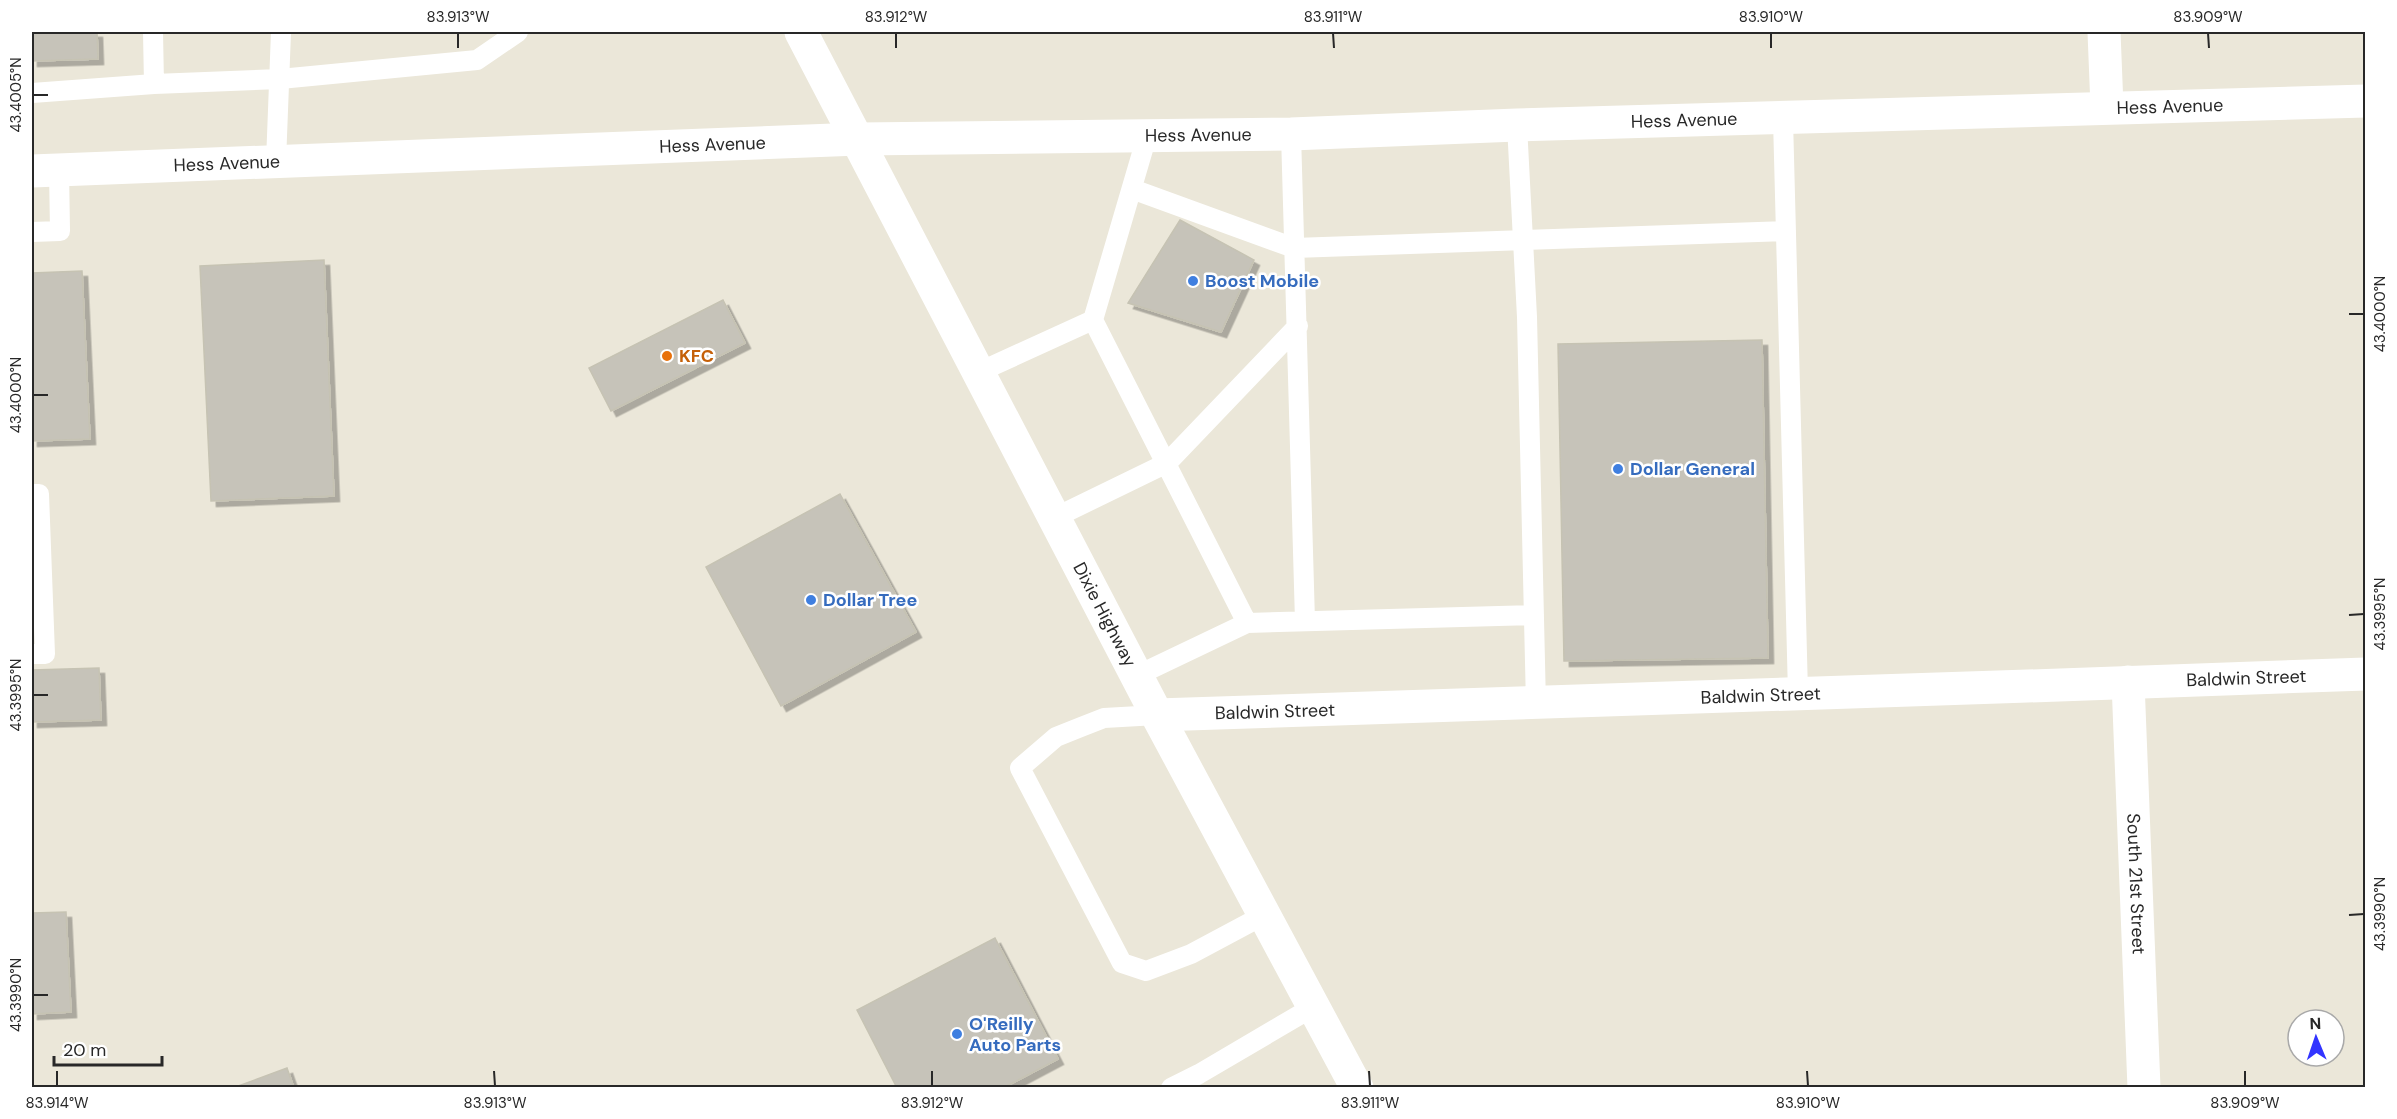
<svg xmlns="http://www.w3.org/2000/svg" width="2397" height="1119" font-family="'DM Sans',sans-serif">
<defs>
<filter id="shadow"><feDropShadow dx="5.5" dy="5.5" stdDeviation="0" flood-color="#0004"/></filter>
</defs>
<rect width="100%" height="100%" fill="#ebe7d9"/>
<!-- building -->
<path fill="#c6c3b9" stroke="#c6c3b3" stroke-width="1.5" filter="url(#shadow)" d="M32 32H97L98 59 32 61Z
M1180 220 1254 260 1221 332 1128 303Z
M324 260 334 496 211 501 200 266Z
M82 271 90 439 32 441V273Z
M723 300 745 343 611 411 589 368Z
M1762 340 1768 658 1564 661 1558 344Z
M840 494 916 632 781 706 706 567Z
M99 668 101 720 32 722V670Z
M66 912 71 1012 32 1014V913Z
M995 938 1058 1059 1003 1088H897L857 1010Z
M287 1068 294 1088H233Z"/>
<g fill="none" stroke-linecap="round" stroke-linejoin="round">
<!-- lane -->
<path stroke="#fff" stroke-width="20" d="M153 32 154 84
M32 93 154 84 280 79 477 60 518 32
M1783 119 1798 693
M1517 125 1527 317 1536 705
M1291 134 1305 621
M276 162 281 32
M1132 189 1294 248 1786 231
M32 232 60 231 59 170
M1093 320 1247 623
M979 372 1093 320 1147 136
M32 494H39L45 654H32
M1054 518 1167 463 1298 326
M1136 676 1247 623 1534 615
M1157 715 1104 718 1081 727 1056 737 1020 768 1122 963 1146 971 1191 954 1264 915
M1171 1088 1199 1074 1313 1007"/>
<!-- street -->
<g stroke="#fff" stroke-width="33">
<path d="M2104 32 2107 107"/>
<path id="s1" d="M2128 682 2144 1088"/>
<path id="s2" d="M1157 715C1560 704 1963 688 2366 674"/>
</g>
<!-- secondary -->
<g stroke="#fff" stroke-width="33">
<path id="s3" d="M801 32 1157 715 1357 1088"/>
<path id="s4" d="M32 171 859 139 1291 134 1517 125 2366 101"/>
</g>
</g>
<!-- ticks -->
<path fill="none" stroke="#282828" stroke-width="2" d="M458 33V48M896 33V48M1333 33 1334 48M1771 33V48M2208 33 2209 48M33 95H48M2349 314H2364M33 395H48M2349 615 2364 614M33 695H48M2349 915 2364 914M33 995H48M57 1071V1086M494 1071 495 1086M932 1071V1086M1369 1071 1370 1086M1807 1071 1808 1086M2245 1071V1086"/>
<!-- markers -->
<g fill="#3f7fe0" stroke="#fff" stroke-width="2">
<circle cx="1193" cy="281" r="6"/>
<circle cx="1618" cy="469" r="6"/>
<circle cx="811" cy="600" r="6"/>
<circle cx="957" cy="1034" r="6"/>
</g>
<circle fill="#e8710a" stroke="#fff" stroke-width="2" cx="667" cy="356" r="6"/>
<g text-anchor="middle" stroke-width="5" stroke-linejoin="round" paint-order="stroke">
<!-- street labels -->
<g font-size="18" fill="#282828" stroke="#fff">
<text dy="6" stroke="none"><textPath href="#s4" startOffset="2139">Hess Avenue</textPath></text>
<text dy="6" stroke="none"><textPath href="#s4" startOffset="1653">Hess Avenue</textPath></text>
<text dy="6" stroke="none"><textPath href="#s4" startOffset="1167">Hess Avenue</textPath></text>
<text dy="6" stroke="none"><textPath href="#s4" startOffset="681">Hess Avenue</textPath></text>
<text dy="6" stroke="none"><textPath href="#s4" startOffset="195">Hess Avenue</textPath></text>
<text dy="6" stroke="none"><textPath href="#s3" startOffset="657">Dixie Highway</textPath></text>
<text dy="6" stroke="none"><textPath href="#s2" startOffset="1090">Baldwin Street</textPath></text>
<text dy="6" stroke="none"><textPath href="#s2" startOffset="604">Baldwin Street</textPath></text>
<text dy="6" stroke="none"><textPath href="#s2" startOffset="118">Baldwin Street</textPath></text>
<text dy="6" stroke="none"><textPath href="#s1" startOffset="202">South 21st Street</textPath></text>
</g>
<!-- shop labels -->
<g font-size="18" font-weight="bold" fill="#366cbe" stroke="#fff" text-anchor="start">
<text x="1205" y="287">Boost Mobile</text>
<text x="1630" y="475">Dollar General</text>
<text x="823" y="606">Dollar Tree</text>
<text x="969" y="1030">O'Reilly<tspan x="969" dy="21">Auto Parts</tspan></text>
</g>
<!-- food labels -->
<g font-size="18" font-weight="bold" fill="#c56008" stroke="#fff" text-anchor="start">
<text x="679" y="362">KFC</text>
</g>
</g>
<!-- border -->
<rect width="2397" height="1119" fill="none" stroke="#ffffff" stroke-width="66"/>
<!-- north arrow -->
<g transform="translate(2316 1038) rotate(358)"><circle r="28" fill="#ffffff" stroke="#a9a9a9" stroke-width="1.5"/>
<path d="M0-4.5L10 22L0 15L-10 22Z" fill="#3234ff"/>
<text y="-9" font-size="16" font-weight="bold" text-anchor="middle" fill="#282828">N</text>
</g>
<!-- scale -->
<path d="M54 1056v9h108v-9" fill="none" stroke="#282828" stroke-width="3"/>
<text x="63" y="1056" font-size="18" fill="#282828" stroke="#ffffff" stroke-width="4.5" paint-order="stroke">20 m</text>
<rect x="33" y="33" width="2331" height="1053" fill="none" stroke="#282828" stroke-width="2"/>
<g font-size="15" text-anchor="middle" fill="#282828">
<text x="458" y="22">83.913°W</text>
<text x="896" y="22">83.912°W</text>
<text x="1333" y="22">83.911°W</text>
<text x="1771" y="22">83.910°W</text>
<text x="2208" y="22">83.909°W</text>
<text transform="translate(16 95) rotate(-90)" y="5">43.4005°N</text>
<text transform="translate(2380 314) rotate(-90)" y="5">43.4000°N</text>
<text transform="translate(16 395) rotate(-90)" y="5">43.4000°N</text>
<text transform="translate(2380 614) rotate(-90)" y="5">43.3995°N</text>
<text transform="translate(16 695) rotate(-90)" y="5">43.3995°N</text>
<text transform="translate(2380 914) rotate(-90)" y="5">43.3990°N</text>
<text transform="translate(16 995) rotate(-90)" y="5">43.3990°N</text>
<text x="57" y="1108">83.914°W</text>
<text x="495" y="1108">83.913°W</text>
<text x="932" y="1108">83.912°W</text>
<text x="1370" y="1108">83.911°W</text>
<text x="1808" y="1108">83.910°W</text>
<text x="2245" y="1108">83.909°W</text>
</g>
</svg>
